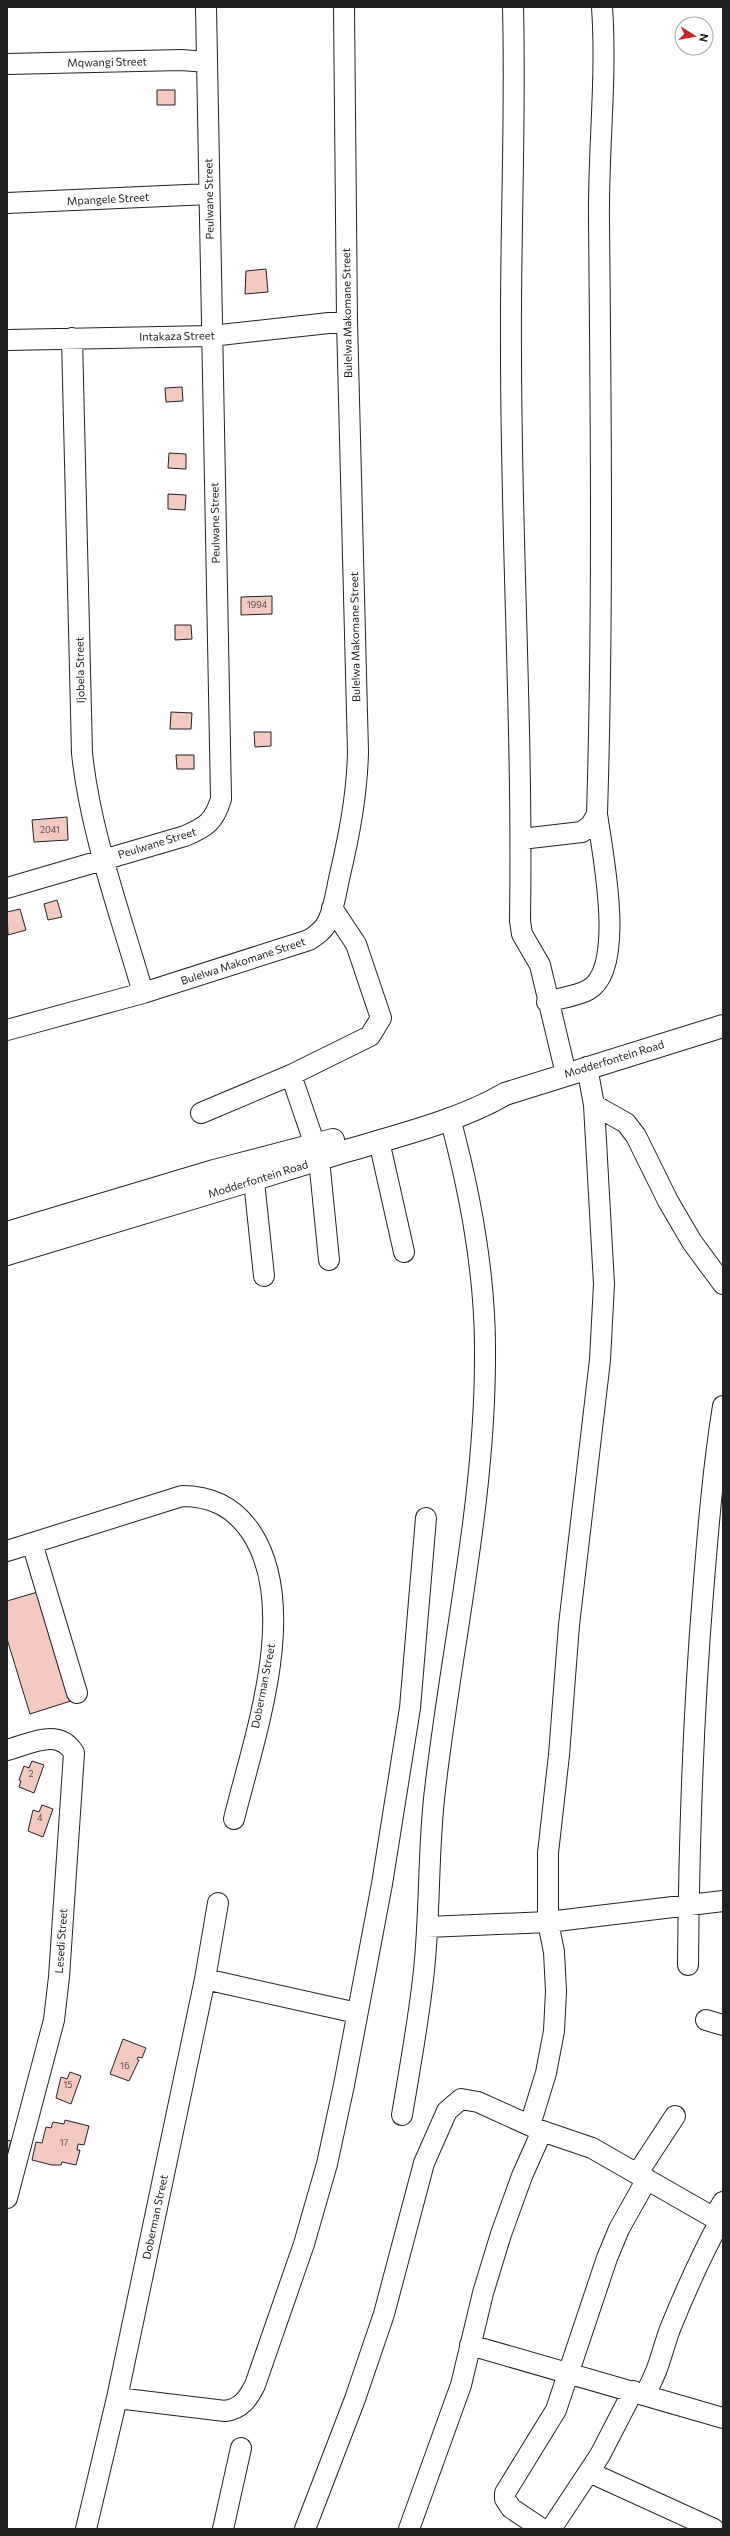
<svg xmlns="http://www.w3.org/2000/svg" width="730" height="2536" font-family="Commissioner,sans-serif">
<rect width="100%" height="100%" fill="#fff"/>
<!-- building -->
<path fill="#f3c9c0" stroke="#222" d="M157 90H175V105H157Z
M266 269 268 292 245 294 246 271Z
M182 387 183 401 166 402 165 388Z
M169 453 186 454V469L168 468Z
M168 494 186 495 185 510 168 509Z
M272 596V614L241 615V597Z
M175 625H191L192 639 175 640Z
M171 712 192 713 191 729H170Z
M254 732H271V746L255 747Z
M176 755H194V769H177Z
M67 817 68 840 34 842 32 820Z
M57 900 62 917 48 920 44 904Z
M20 909 26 930 8 935 7 912Z
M41 1591 74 1700 30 1714 7 1639V1601Z
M32 1761 44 1765 34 1793 19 1787 21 1781 19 1780 24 1766 29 1768Z
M42 1805 53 1809 43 1837 28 1831 33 1810 39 1812Z
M123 2039 146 2048 142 2058 138 2057 137 2059 139 2060 129 2081 110 2074Z
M70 2072 81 2076 71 2104 56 2098 61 2077 67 2079Z
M65 2120 89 2126 84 2145 78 2144 77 2150H80L76 2165 62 2162 61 2165H52L32 2160 36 2142 42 2143 46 2127 51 2128 53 2122 64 2124Z
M7 2140 11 2141 7 2156Z"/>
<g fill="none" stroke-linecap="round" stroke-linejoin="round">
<!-- minor casing -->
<g stroke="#222" stroke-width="22">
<path id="minor" d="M513 7C516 122 510 237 511 352 511 541 523 731 520 921L522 934 540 965 566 1074
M7 64 181 60 207 62
M7 203 209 194
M72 338 82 753C90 832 121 916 143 993
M7 340 211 336 347 321
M521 839 582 832 591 825 597 814C603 617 601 419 599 222 598 150 607 78 602 7
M7 888 185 836C206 827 214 822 221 799L206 7
M547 1002C560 998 577 996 588 990 627 969 602 851 597 814
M7 1030 143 993 309 940C317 935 324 930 328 921 334 908 336 893 339 879 349 836 357 796 358 752L347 321 344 7
M291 1075 315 1145
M594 1105 626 1123 636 1136 668 1201 692 1242 723 1284
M201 1113 291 1075 370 1036 381 1018 356 944 332 908
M379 1141 404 1252
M319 1159 329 1260
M254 1181 264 1276
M32 1543 77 1693
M7 1551 182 1496C212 1496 234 1507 251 1532 301 1608 254 1737 234 1819
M7 1750C30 1744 59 1727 74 1753L59 1977 54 2020 7 2198
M427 1927 548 1922 723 1901
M688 1965C689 1841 693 1717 703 1593 708 1531 713 1468 723 1406
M205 1979 357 2013
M706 2020 723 2025
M402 2115C410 2067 419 2019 424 1970 430 1913 428 1856 434 1799 450 1652 485 1506 485 1357 486 1276 471 1196 450 1118
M530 2125 546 2073 554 2031 556 1991 554 1952 548 1922V1853L559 1755 569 1625 600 1360 604 1284 594 1105 587 1067
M637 2174 675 2116
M713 2218 723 2202
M470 2345 723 2418
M645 2394C659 2370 661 2354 670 2329 685 2292 701 2256 720 2221
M117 2398 225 2411C241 2409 248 2399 255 2385L304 2244 327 2164 344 2085 382 1884 410 1708 426 1518
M589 2472 714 2529
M86 2529 117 2398 205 1979 218 1903
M223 2529 241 2448
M305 2529 355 2399 384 2314 424 2163 447 2111 461 2099 478 2102 542 2131 592 2148 723 2223
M409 2529 461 2385 483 2293 501 2234 522 2176 542 2131
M542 2529 511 2508 505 2499V2493L556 2410 607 2258 619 2229 647 2179
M551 2529 600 2455 633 2391"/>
</g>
<!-- major casing -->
<g stroke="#222" stroke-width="24">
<path id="major" d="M7 1233 214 1171 333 1140
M7 1254C114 1222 220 1190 326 1157 381 1140 456 1123 505 1094L723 1026"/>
</g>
<!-- minor -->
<use href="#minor" stroke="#fff" stroke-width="20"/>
<!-- major -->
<use href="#major" stroke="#fff" stroke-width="22"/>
</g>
<g text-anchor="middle" stroke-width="3" stroke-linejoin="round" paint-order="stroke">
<!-- number labels -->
<g font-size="9" fill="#564c4a">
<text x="257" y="608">1994</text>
<text x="50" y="833">2041</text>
<text x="31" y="1777">2</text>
<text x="40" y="1821">4</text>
<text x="125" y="2069">16</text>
<text x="68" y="2088">15</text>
<text x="64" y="2146">17</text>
</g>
<!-- street labels -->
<g font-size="11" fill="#222" stroke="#fff">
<text transform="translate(107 62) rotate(-1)" y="4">Mqwangi Street</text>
<text transform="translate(108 199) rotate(-3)" y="4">Mpangele Street</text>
<text transform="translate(209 199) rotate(-91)" y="4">Peulwane Street</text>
<text transform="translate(347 313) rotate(-91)" y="4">Bulelwa Makomane Street</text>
<text transform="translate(177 336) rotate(-1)" y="4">Intakaza Street</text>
<text transform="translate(215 523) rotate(-91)" y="4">Peulwane Street</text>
<text transform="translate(355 637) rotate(-91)" y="4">Bulelwa Makomane Street</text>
<text transform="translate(80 670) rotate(-91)" y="4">Ijobela Street</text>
<text transform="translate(157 843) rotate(-17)" y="4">Peulwane Street</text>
<text transform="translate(243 961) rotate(-18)" y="4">Bulelwa Makomane Street</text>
<text transform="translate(614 1059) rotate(-17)" y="4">Modderfontein Road</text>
<text transform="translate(258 1179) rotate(-17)" y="4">Modderfontein Road</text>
<text transform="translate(263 1686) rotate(-79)" y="4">Doberman Street</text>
<text transform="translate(61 1941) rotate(-86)" y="4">Lesedi Street</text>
<text transform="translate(155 2217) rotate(-78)" y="4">Doberman Street</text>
</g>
</g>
<!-- border -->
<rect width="730" height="2536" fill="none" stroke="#222222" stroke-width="16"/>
<!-- north arrow -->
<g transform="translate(694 36) rotate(101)"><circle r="19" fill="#ffffff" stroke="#a7a7a7"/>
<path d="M0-3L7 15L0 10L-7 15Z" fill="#c62828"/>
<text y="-6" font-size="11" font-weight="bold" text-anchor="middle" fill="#222222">N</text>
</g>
</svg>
